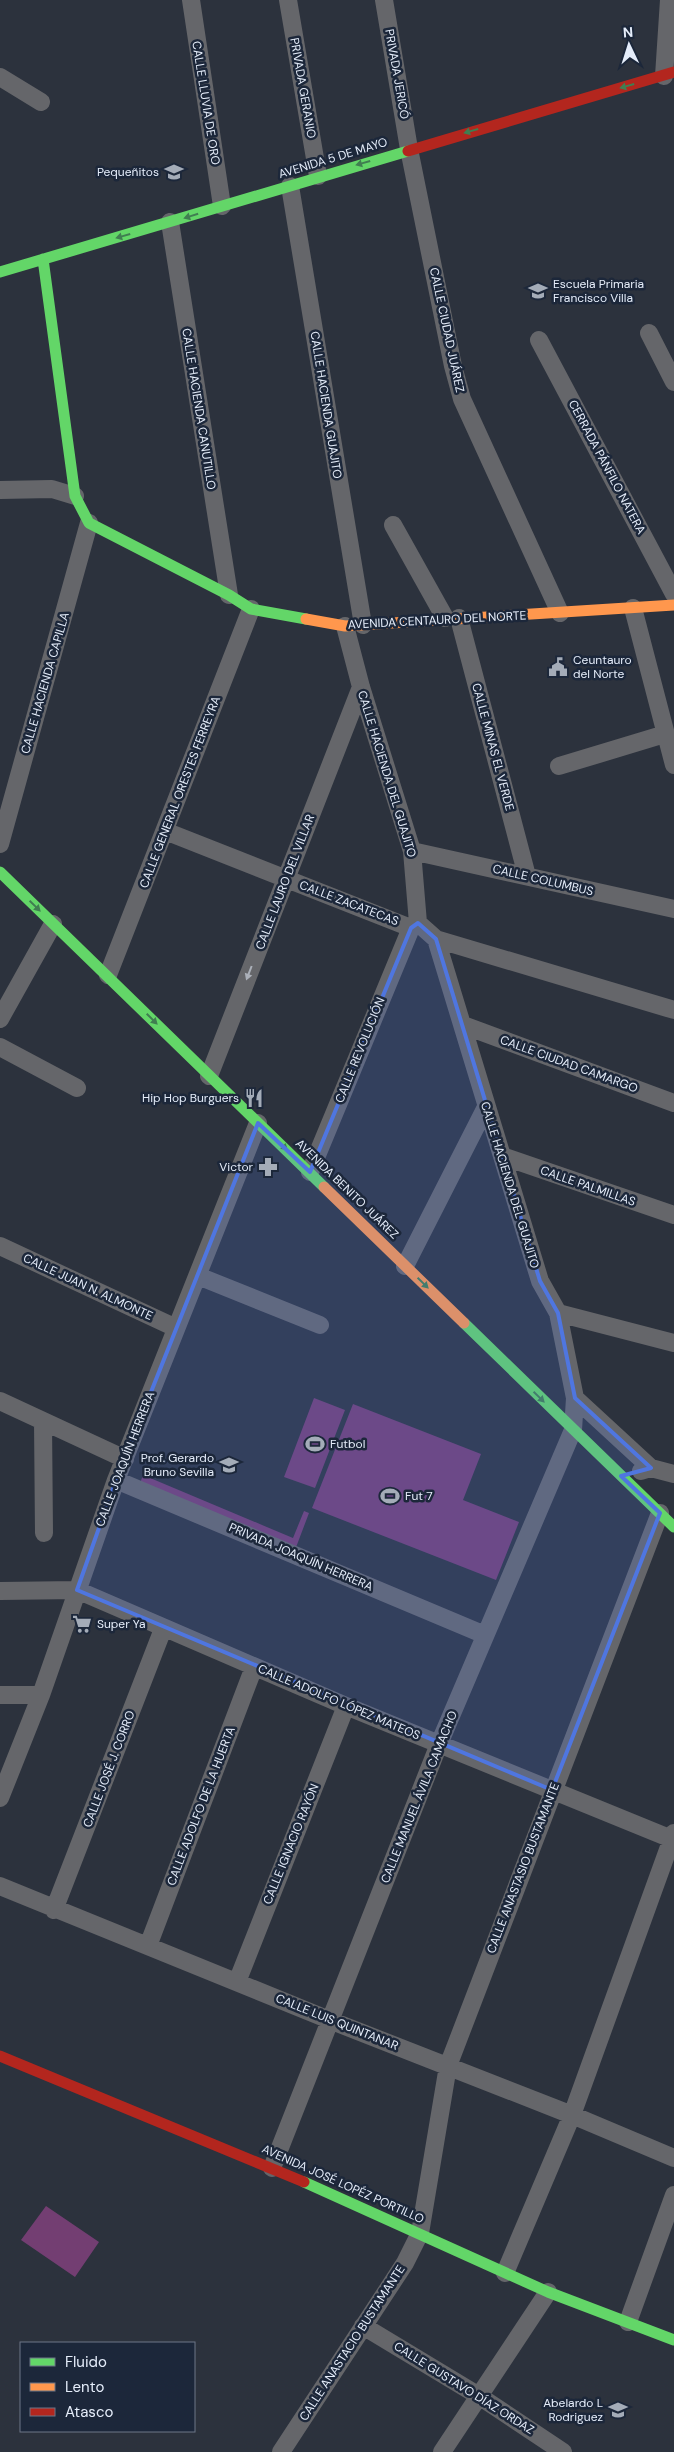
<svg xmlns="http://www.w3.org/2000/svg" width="674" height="2452" font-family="'DM Sans',sans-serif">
<rect width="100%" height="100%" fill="#2c323d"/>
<!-- green -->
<path fill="#733e72" d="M314 1398 345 1410 315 1488 284 1477Z
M353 1404 481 1454 463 1500 519 1522 496 1580 312 1508Z
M143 1475 293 1538 304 1511 309 1513 295 1550 139 1486Z
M46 2206 99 2242 75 2277 21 2240Z"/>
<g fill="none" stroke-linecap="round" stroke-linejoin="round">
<!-- street -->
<path stroke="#65666a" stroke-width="18" d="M191 0 222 206
M288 0 318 176
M384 0 409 149 453 366 462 399 560 613
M664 76 669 0
M0 77 41 102
M290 186 363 625
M170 222 229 595
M649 333 674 382
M539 340 674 594
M0 490 52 489 75 496
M393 525 445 618
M633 608 674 765
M459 618 527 876
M345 626 361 687 412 851 418 923
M559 766 665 734
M165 831 411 928 418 923 436 939 674 1010
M0 844 89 523
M412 851 674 909
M108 975 251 609
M0 1019 53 924
M463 1025 674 1103
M0 1047 77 1088
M209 1076 361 687
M502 1156 674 1215
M310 1172 411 928
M0 1246 176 1328
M405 1266 486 1107
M198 1276 320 1325
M558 1313 674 1343
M575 1398 651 1468
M0 1401 125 1459
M43 1421 44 1533
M641 1471 651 1468 674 1474
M116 1480 485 1635
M0 1591 77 1590 346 1706 674 1840
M0 1695H41
M0 1798 41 1695 116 1480 258 1123
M0 1886 332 2021 572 2115 674 2158
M54 1910 163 1629
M148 1946 254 1667
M237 1982 346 1706
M272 2168 439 1744 573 1430 575 1398 558 1313 540 1281 436 939
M505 2273 572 2115 674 1833
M628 2322 674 2195
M363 2326 479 2396 563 2452
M281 2452 405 2263 420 2233 448 2066 660 1513
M442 2452 548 2292"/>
<!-- fast -->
<path stroke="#63d668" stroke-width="11" d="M43 259 75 496 89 523 229 595 251 609 306 619
M0 272 408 151
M0 872 324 1187
M464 1323 674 1527
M304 2182 548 2292 674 2340"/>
<!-- slow -->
<path stroke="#ff974d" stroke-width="11" d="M306 619 345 626 674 605
M324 1187 464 1323"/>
<!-- jam -->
<path stroke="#b3261e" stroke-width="11" d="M408 151 674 72
M0 2056 304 2182"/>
</g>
<!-- one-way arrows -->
<defs><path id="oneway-solid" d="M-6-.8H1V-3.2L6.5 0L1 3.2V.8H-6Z" transform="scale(1.25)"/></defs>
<g fill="#407e51">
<use href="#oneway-solid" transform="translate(627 86) rotate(164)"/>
<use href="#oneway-solid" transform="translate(471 131) rotate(164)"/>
<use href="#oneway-solid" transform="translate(363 163) rotate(164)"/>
<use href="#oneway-solid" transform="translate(191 216) rotate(163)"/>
<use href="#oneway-solid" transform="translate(123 236) rotate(164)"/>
<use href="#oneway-solid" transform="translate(35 906) rotate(44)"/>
<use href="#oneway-solid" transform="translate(152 1019) rotate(45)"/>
<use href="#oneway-solid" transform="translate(282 1145) rotate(43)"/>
<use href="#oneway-solid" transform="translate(423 1283) rotate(44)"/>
<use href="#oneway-solid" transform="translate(539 1397) rotate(44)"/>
</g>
<use fill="#abb0b9" href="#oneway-solid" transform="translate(249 973) rotate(111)"/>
<!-- marked area -->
<path fill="#4f76e0" fill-opacity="0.2" stroke="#4f76e0" stroke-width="4" stroke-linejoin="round" d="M418 923 436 939 540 1281 558 1313 575 1398 651 1468 621 1476 660 1513 552 1790 77 1590 116 1480 258 1123 310 1172 411 928Z"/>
<!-- icons -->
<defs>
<g id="school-bare" transform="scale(1.5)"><path d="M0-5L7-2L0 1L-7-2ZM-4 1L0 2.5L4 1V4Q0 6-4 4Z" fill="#a4acb8" stroke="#1c273a" stroke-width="2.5" paint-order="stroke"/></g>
<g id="civic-bare" transform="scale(1.5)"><path d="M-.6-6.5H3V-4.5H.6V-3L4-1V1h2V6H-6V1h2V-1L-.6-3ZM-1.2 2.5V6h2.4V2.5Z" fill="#a4acb8" stroke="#1c273a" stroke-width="2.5" paint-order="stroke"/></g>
<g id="restaurant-bare" transform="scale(1.5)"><path d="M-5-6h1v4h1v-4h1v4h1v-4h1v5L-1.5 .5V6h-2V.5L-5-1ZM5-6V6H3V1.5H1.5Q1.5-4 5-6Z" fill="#a4acb8" stroke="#1c273a" stroke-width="2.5" paint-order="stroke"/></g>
<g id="pharmacy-bare" transform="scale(1.5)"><path d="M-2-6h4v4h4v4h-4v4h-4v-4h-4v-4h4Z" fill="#a4acb8" stroke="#1c273a" stroke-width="2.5" paint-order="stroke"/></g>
<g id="stadium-bare" transform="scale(1.5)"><path d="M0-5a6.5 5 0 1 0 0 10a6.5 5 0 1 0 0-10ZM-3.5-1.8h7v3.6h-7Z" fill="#a4acb8" stroke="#1c273a" stroke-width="2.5" paint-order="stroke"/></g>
<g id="supermarket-bare" transform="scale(1.5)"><path d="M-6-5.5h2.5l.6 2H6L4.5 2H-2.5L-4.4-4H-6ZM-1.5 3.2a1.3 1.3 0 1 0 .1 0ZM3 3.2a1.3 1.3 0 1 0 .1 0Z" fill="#a4acb8" stroke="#1c273a" stroke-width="2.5" paint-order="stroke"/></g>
</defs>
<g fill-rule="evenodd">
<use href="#school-bare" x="174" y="172"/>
<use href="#school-bare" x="538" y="291"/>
<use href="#civic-bare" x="558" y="667"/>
<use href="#restaurant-bare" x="254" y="1098"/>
<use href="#pharmacy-bare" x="268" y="1167"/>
<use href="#stadium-bare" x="315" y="1444"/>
<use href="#school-bare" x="229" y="1465"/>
<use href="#stadium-bare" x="390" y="1496"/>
<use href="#supermarket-bare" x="82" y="1624"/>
<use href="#school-bare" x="618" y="2410"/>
</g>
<g text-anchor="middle" stroke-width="5" stroke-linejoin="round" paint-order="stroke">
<!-- street labels -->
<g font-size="12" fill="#e5edfa" stroke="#1c273a">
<text transform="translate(397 74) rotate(80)" y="4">PRIVADA JERICÓ</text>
<text transform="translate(303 88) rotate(80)" y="4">PRIVADA GERANIO</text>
<text transform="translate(206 103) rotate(81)" y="4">CALLE LLUVIA DE ORO</text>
<text transform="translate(333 158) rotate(-17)" y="4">AVENIDA 5 DE MAYO</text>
<text transform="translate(447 330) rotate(78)" y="4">CALLE CIUDAD JUÁREZ</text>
<text transform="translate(326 405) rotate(81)" y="4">CALLE HACIENDA GUAJITO</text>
<text transform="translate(199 409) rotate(81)" y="4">CALLE HACIENDA CANUTILLO</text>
<text transform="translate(607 467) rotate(62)" y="4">CERRADA PÁNFILO NATERA</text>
<text transform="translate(437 620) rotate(-3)" y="4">AVENIDA CENTAURO DEL NORTE</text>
<text transform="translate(45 683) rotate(-74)" y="4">CALLE HACIENDA CAPILLA</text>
<text transform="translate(493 747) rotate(75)" y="4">CALLE MINAS EL VERDE</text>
<text transform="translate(387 774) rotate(73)" y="4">CALLE HACIENDA DEL GUAJITO</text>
<text transform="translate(180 792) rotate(-69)" y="4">CALLE GENERAL ORESTES FERREYRA</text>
<text transform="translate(543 880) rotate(13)" y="4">CALLE COLUMBUS</text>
<text transform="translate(285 882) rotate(-69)" y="4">CALLE LAURO DEL VILLAR</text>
<text transform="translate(349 903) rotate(21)" y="4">CALLE ZACATECAS</text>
<text transform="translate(360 1050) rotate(-68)" y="4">CALLE REVOLUCIÓN</text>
<text transform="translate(569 1064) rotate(20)" y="4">CALLE CIUDAD CAMARGO</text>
<text transform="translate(510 1185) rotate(73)" y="4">CALLE HACIENDA DEL GUAJITO</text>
<text transform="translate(588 1186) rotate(19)" y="4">CALLE PALMILLAS</text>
<text transform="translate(347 1189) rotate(44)" y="4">AVENIDA BENITO JUÁREZ</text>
<text transform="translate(88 1287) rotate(25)" y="4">CALLE JUAN N. ALMONTE</text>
<text transform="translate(125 1459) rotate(-69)" y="4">CALLE JOAQUÍN HERRERA</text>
<text transform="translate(301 1557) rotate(23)" y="4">PRIVADA JOAQUÍN HERRERA</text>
<text transform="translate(339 1702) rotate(23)" y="4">CALLE ADOLFO LÓPEZ MATEOS</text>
<text transform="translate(109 1769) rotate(-69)" y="4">CALLE JOSÉ J. CORRO</text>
<text transform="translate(419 1797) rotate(-68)" y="4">CALLE MANUEL ÁVILA CAMACHO</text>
<text transform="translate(201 1806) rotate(-69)" y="4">CALLE ADOLFO DE LA HUERTA</text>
<text transform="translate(291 1844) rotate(-68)" y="4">CALLE IGNACIO RAYÓN</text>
<text transform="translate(523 1868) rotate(-69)" y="4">CALLE ANASTASIO BUSTAMANTE</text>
<text transform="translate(337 2022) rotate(22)" y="4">CALLE LUIS QUINTANAR</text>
<text transform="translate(343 2184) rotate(24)" y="4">AVENIDA JOSÉ LOPÉZ PORTILLO</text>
<text transform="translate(352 2343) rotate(-57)" y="4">CALLE ANASTACIO BUSTAMANTE</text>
<text transform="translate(464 2388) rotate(32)" y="4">CALLE GUSTAVO DÍAZ ORDAZ</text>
</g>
<!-- poi labels -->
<g font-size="12" fill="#e5edfa" stroke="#1c273a" text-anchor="end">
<text x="159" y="176">Pequeñitos</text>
<text x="553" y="288" text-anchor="start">Escuela Primaria<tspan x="553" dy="14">Francisco Villa</tspan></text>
<text x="573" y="664" text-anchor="start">Ceuntauro<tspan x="573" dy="14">del Norte</tspan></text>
<text x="239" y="1102">Hip Hop Burguers</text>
<text x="253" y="1171">Victor</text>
<text x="330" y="1448" text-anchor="start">Futbol</text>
<text x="214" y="1462">Prof. Gerardo<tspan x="214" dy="14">Bruno Sevilla</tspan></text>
<text x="405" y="1500" text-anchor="start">Fut 7</text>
<text x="97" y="1628" text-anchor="start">Super Ya</text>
<text x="603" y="2407">Abelardo L<tspan x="603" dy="14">Rodriguez</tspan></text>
</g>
</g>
<!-- legend -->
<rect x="20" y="2342" width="175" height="90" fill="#1c273a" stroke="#6c7687"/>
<rect x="30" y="2358" width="25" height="8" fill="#63d668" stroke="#6c7687"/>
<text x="65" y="2367" font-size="15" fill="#e5edfa">Fluido</text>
<rect x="30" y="2383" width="25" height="8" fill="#ff974d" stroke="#6c7687"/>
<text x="65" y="2392" font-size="15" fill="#e5edfa">Lento</text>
<rect x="30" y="2408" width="25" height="8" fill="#b3261e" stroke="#6c7687"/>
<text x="65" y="2417" font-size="15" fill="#e5edfa">Atasco</text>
<!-- north arrow -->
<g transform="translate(629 45) rotate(356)" stroke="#1c273a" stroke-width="4" paint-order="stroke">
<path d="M0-4L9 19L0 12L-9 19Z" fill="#e5edfa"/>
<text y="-8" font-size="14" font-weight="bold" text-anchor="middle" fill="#e5edfa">N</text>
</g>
</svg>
